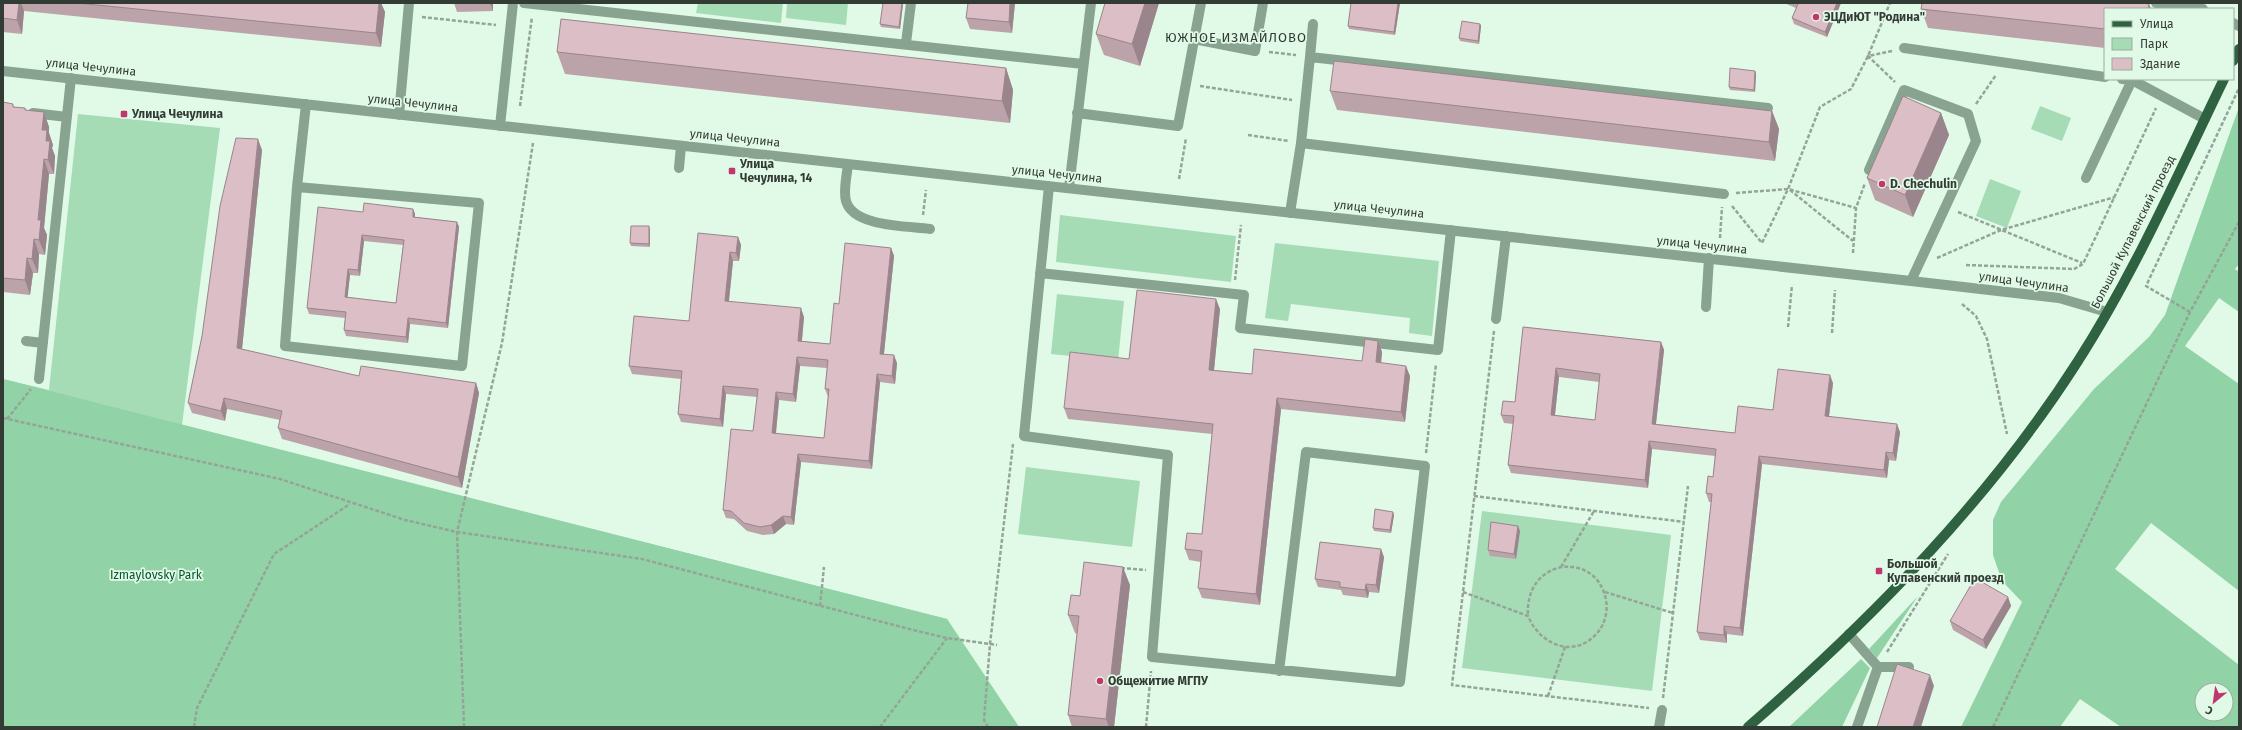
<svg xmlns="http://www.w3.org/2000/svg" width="2242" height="730" font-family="'Fira Sans',sans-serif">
<rect width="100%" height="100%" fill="#e1f9e7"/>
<!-- green -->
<path fill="#a5dcb5" d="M698 3H783L781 23 696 13Z
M787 3H848L846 25 786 18Z
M2040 106 2071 118 2062 141 2031 129Z
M78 114 220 128 182 425 947 619 1019 727H3V379L49 390Z
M1990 179 2021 191 2007 228 1976 216Z
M1060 215 1236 236 1231 282 1056 262Z
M1275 243 1439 261 1432 336 1409 333 1410 318 1291 304 1288 321 1265 318Z
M1057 294 1124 301 1118 361 1051 354Z
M1026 467 1140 481 1132 547 1018 534Z
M1482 511 1671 535 1652 691 1462 668Z"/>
<!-- forest -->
<path fill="#91d3a6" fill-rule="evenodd" d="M2239 107V264L2235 269 2239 272V312L2219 298 2185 346 2239 384V591L2151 523 2115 569 2239 665V727H2121L2080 699 2060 727H1961L2022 602 2002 581 1993 555V520L2001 502 2094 389 2149 337 2165 315ZM2202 690H2226V714H2202Z
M3 379 947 619 1019 727H3Z
M1918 596 1877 658 1869 649Z
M1861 659 1870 668 1842 727H1789Z"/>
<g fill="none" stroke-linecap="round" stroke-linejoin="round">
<!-- path -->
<path stroke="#94a598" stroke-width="2.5" stroke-dasharray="4 2" stroke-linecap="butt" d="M422 17 496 25
M1892 51 1868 56 1895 82
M1269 52 1296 55
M1200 86 1292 100
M1976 104 1996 75
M520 106 532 17
M1248 135 1289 141
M1179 179 1186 138
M1790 190 1853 241
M1736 193 1788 189 1856 208
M1732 206 1762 243 1788 189 1820 107 1851 89 1868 56 1890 3
M1958 212 2082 263
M923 215 926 190
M1720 238 1722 207
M1853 253 1856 208 1865 183
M1937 258 2001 230 2115 197
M1966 265 2074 269 2083 264 2156 108
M1235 280 1241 225
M1962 304 1976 316 1987 339 2007 434
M2190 312 2146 286 2239 88
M1788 327 1792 285
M1494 331 1452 685 1649 708
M1832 333 1835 290
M3 418 280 479 405 520 457 532 642 559 913 630 947 638 997 645
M7 419 31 389
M1426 453 1436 364
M1474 496 1684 522
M1561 567 1594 511
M1121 568 1146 570
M1463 592 1528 616C1540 645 1575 660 1598 632 1605 624 1608 611 1606 600 1597 550 1524 557 1528 616
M1605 592 1673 613
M820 606 824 567
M1887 652 1948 554
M1548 696 1565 647
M1663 698 1688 486
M194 727 197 708 274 554 350 504
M464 727 457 532 502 343 533 143
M880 727 947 638
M988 727 984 720 990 644 1013 444
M1146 727 1151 671
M1993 727 2190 312 2239 222"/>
<!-- minor -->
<path stroke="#88a390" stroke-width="10" d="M524 3 1083 64
M2156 3 2203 9
M2233 23 2239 26
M1194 39 1255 51 1263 3
M906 43 911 3
M1904 48 2105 77
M1310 57 1313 24
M3 71 1911 281 2059 298 2107 312
M2122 79 2132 80 2205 119
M33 113 67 117
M1077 113 1178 126 1201 3
M399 115 409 3
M500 126 513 3
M1301 143 1724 194
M848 164C847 175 843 191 846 201 853 227 908 226 930 229
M679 168 681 146
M1869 170 1904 90 1968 114 1976 141 1911 281
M2086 178 2132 80
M1049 186 1024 436 1168 455 1152 657 1400 682 1425 466 1306 452 1279 671
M297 187 285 346 462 366 479 203 297 187 306 104
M1069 188 1091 3
M1290 213 1301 143 1310 57 1768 108
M1040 273 1244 295 1240 328 1438 350 1451 230
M1706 307 1709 258
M1496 319 1506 236
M26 341 43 343
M39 379 71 78
M1849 634 1878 667H1909
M1659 727 1662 710
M1857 727 1878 667"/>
<!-- major -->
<path stroke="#2e6241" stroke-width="10" d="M2233 61 2239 49
M1748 727C1871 620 1990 499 2078 361 2135 272 2178 174 2224 79"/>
</g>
<!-- wall -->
<path fill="#bca3aa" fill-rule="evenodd" d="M3 3H381L385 12 381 47 24 11 22 34 3 32Z
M454 3H493V11L457 12Z
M1015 3 1012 33 970 29 966 18Z
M1159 3 1140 66 1104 55 1096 34Z
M1351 3H1400L1395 35 1349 29 1348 26Z
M1784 3H1841L1827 37 1794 24 1792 18 1796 8Z
M903 4 900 29 881 27 880 24Z
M1921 9H2105V48L1928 28Z
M1480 24 1481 26 1479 44 1460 41 1459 38Z
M557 52 1006 68 1013 90 1010 123 565 74Z
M1755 71 1756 74 1755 92 1730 90 1729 87Z
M1330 91 1772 111 1779 129 1775 161 1337 110Z
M3 102 15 107 25 108 26 110 44 112 49 127V133L53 145 52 148 55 156 54 174H49L44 228 47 235 45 255 39 254 38 273H33L30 295 3 292Z
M1941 113 1949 135 1913 217 1875 200 1867 178Z
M262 150 242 349 359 376 476 383 479 393 462 488 282 439 278 428 280 420 227 409 225 421 192 413 188 403 202 336Z
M413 209 415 214V217L457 222 459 227 448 328 410 324 408 343 346 336 344 330 345 318 309 314 307 308 363 212ZM364 241 403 245 396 303 347 297 350 275 360 276Z
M650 229V247L631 246 630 243Z
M738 237 741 245 739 261H733L729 301 804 317 802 341 830 344 839 304 891 248 894 256 884 354 897 363 895 384 880 382 872 469 801 462 794 525 786 524 774 534 763 535 747 531 734 519 726 518 723 510 753 431 757 397 726 394 723 427 681 422 678 414 681 379 632 374 629 366 689 321ZM800 366 827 368 825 389 828 397 824 438 776 434 779 400 796 402Z
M1220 309 1214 370 1252 374 1362 361 1378 341 1382 352 1381 363 1410 376 1405 422 1281 409 1260 605 1202 598 1198 588 1201 562 1189 560 1185 549 1202 534 1212 434 1068 419 1064 408 1129 359Z
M1523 327 1661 342 1664 350 1656 424 1735 433 1773 410 1833 383 1829 416 1900 432 1896 461 1889 460 1887 478 1762 464 1743 636 1727 634V643L1700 640 1697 632 1711 502H1709L1706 493 1713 477 1715 456 1652 449 1648 488 1511 473 1508 465 1513 424 1504 423 1501 415 1515 402ZM1559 377 1599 382 1595 420 1555 415Z
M1394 515 1391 533 1374 531 1373 528Z
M1518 526 1520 531 1516 559 1490 556 1488 550Z
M1384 557 1379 593 1369 592 1368 598 1343 595 1341 590 1318 587 1315 579Z
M1130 585 1114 727H1072L1068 715 1077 634 1075 633 1068 615 1080 596Z
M2008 597 2011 606 1986 649 1953 630 1950 621Z"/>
<!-- shaded-wall -->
<path fill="#99858b" d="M19 3H21L24 11 22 34 17 20Z
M379 3H381L385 12 381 47 376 33Z
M490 3H493V11Z
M902 3 903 4 900 29 899 27Z
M1010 3H1015L1012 33 1009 22Z
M1145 3H1159L1140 66 1132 44Z
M1398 3H1400L1395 35 1394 32Z
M1837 3H1841L1827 37 1825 32Z
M2149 4 2151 9H2148Z
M1480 24 1481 26 1479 44 1478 41Z
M1006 68 1013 90 1010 123 1002 101Z
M1755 71 1756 74 1755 92 1754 90Z
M1772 111 1779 129 1775 161 1769 142Z
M44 112 49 127V133L53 145 52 148 55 156 54 174 48 160 42 130Z
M1941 113 1949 135 1913 217 1905 195Z
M258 139 262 150 241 359 237 348Z
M44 159 49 174 44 228 47 235 45 255 39 240 38 220Z
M413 209 415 214V223L413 217Z
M457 222 459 227 448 328 446 323Z
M649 226 650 229V247L649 244Z
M362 235 364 241 360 276 358 270Z
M738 237 741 245 739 261 736 253Z
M34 239 39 254 38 273 32 259Z
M891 248 894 256 883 362 880 354Z
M730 252 733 261 728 309 725 301Z
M27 258 33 273 30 295 25 280Z
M348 269 350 275 347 303 345 297Z
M1216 299 1220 309 1213 380 1209 370Z
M801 308 804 317 801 349 798 341Z
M408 318 410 324 408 343 406 337Z
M1378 341 1382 352 1380 373 1376 362Z
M1661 342 1664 350 1655 432 1652 424Z
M894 355 897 363 895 384 892 376Z
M797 357 800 366 796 402 793 394Z
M1406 366 1410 376 1405 422 1401 412Z
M1556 368 1559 377 1554 423 1551 415Z
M877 374 880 382 872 469 869 461Z
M1830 375 1833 383 1828 424 1825 416Z
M476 383 479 393 462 488 458 477Z
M723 386 726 394 723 427 720 419Z
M776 392 779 400 775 441 772 433Z
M224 398 227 409 225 421 221 411Z
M1277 398 1281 409 1260 605 1256 594Z
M1897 424 1900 432 1896 461 1893 453Z
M1649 441 1652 449 1648 488 1645 480Z
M1886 452 1889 460 1887 478 1884 470Z
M798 454 801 462 794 525 791 517Z
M1759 456 1762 464 1743 636 1740 628Z
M1393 512 1394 515 1391 533 1390 530Z
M783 516 786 524 774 534 771 525Z
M1518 526 1520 531 1516 559 1514 554Z
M1381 549 1384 557 1379 593 1376 585Z
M1123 567 1130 585 1114 727H1109L1106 719Z
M1366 584 1369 592 1368 598 1365 590Z
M2008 597 2011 606 1986 649 1983 640Z
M1724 626 1727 634V643L1724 635Z
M1930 675 1934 686 1921 727H1913Z"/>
<!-- building -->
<path fill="#dbbec6" stroke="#99858b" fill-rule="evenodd" d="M3 3H19L17 20 3 18Z
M77 3H379L376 33Z
M883 3H902L899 27 880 24Z
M968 3H1010L1009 22 966 18Z
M1105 3H1145L1132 44 1096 34Z
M1351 3H1398L1394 32 1348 26Z
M1795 3H1837L1825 32 1792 18 1798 4Z
M1922 3H2143L2149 4 2148 9H2105V29L1921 9Z
M561 19 1006 68 1002 101 557 52Z
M1462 21 1480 24 1478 41 1459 38Z
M1334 61 1772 111 1769 142 1330 91Z
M1730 68 1755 71 1754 90 1729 87Z
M1903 96 1941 113 1905 195 1867 178Z
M3 102 13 104V107L25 108V110L44 112 42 130H47L46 141H50L48 160 44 159 38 220H41L39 240 34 239 32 259 27 258 25 280 3 278Z
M236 138 258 139 237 348 359 376 361 366 476 383 458 477 278 428 282 411 224 398 221 411 188 403 202 336 220 206Z
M364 203 413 209V217L457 222 446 323 408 318 406 337 344 330 346 312 307 308 318 207 363 212ZM362 235 404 240 396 303 345 297 348 269 358 270Z
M631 226H649V244L630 243Z
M698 233 738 237 736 253 730 252 725 301 801 308 798 341 830 344 834 303 839 304 845 243 891 248 880 354 894 355 892 376 877 374 869 461 798 454 791 517 783 516 771 525 760 527 744 523 731 511 723 510 731 429 753 431 758 389 723 386 720 419 678 414 682 371 629 366 634 316 689 321ZM797 357 828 360 825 389H829L824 438 772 433 776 392 793 394Z
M1137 290 1216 299 1209 370 1252 374 1254 349 1362 361 1365 339 1378 341 1376 362 1406 366 1401 412 1277 398 1256 594 1198 588 1202 551 1185 549 1187 533 1202 534 1213 424 1064 408 1070 352 1129 359Z
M1523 327 1661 342 1652 424 1735 433 1738 406 1773 410 1778 369 1830 375 1825 416 1897 424 1893 453 1886 452 1884 470 1759 456 1740 628 1724 626V635L1697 632 1712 494 1706 493 1708 476 1713 477 1716 449 1649 441 1645 480 1508 465 1514 416 1501 415 1503 401 1515 402ZM1556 368 1600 374 1595 420 1551 415Z
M1375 509 1393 512 1390 530 1373 528Z
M1491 522 1518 526 1514 554 1488 550Z
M1320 542 1381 549 1376 585 1366 584 1365 590 1340 587V582L1315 579Z
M1084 562 1123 567 1106 719 1068 715 1079 616 1068 615 1071 595 1080 596Z
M1975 578 2008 597 1983 640 1950 621Z
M1897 664 1930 675 1913 727H1877Z"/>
<!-- markers -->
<g fill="#c0366f" stroke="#e1f9e7" stroke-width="1.5">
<circle cx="1816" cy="17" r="4"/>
<rect x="120" y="110" width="8" height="8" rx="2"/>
<rect x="728" y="167" width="8" height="8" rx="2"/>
<circle cx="1882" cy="184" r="4"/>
<rect x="1875" y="567" width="8" height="8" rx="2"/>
<circle cx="1100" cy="681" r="4"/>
</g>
<g text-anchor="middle" stroke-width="3.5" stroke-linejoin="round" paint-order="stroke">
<!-- poi labels -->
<g font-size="12" font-weight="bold" fill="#323b34" stroke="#e1f9e7" text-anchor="start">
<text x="1824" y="21">ЭЦДиЮТ "Родина"</text>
<text x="132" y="118">Улица Чечулина</text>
<text x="740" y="168">Улица<tspan x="740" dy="14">Чечулина, 14</tspan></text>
<text x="1890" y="188">D. Chechulin</text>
<text x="1887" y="568">Большой<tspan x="1887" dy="14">Купавенский проезд</tspan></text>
<text x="1108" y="685">Общежитие МГПУ</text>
</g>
<!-- street labels -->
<g font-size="12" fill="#323b34" stroke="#e1f9e7">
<text transform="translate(91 67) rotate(6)" y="4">улица Чечулина</text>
<text transform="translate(413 103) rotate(6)" y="4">улица Чечулина</text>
<text transform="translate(735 138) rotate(6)" y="4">улица Чечулина</text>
<text transform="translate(1057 174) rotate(6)" y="4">улица Чечулина</text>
<text transform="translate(1379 209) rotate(6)" y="4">улица Чечулина</text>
<text transform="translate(2133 232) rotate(-63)" y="4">Большой Купавенский проезд</text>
<text transform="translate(1702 245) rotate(6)" y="4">улица Чечулина</text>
<text transform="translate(2024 282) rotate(8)" y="4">улица Чечулина</text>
</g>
<!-- park labels -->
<g font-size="12" fill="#04552d" stroke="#e1f9e7">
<text x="156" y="579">Izmaylovsky Park</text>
</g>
<!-- neighbourhood labels -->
<g font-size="13" letter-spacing="1" fill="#323b34" stroke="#e1f9e7">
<text x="1236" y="42">ЮЖНОЕ ИЗМАЙЛОВО</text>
</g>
</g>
<!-- border -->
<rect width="2242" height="730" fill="none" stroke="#323b34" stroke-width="8"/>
<!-- legend -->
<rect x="2104" y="8" width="130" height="72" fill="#e1f9e7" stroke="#9bad9f"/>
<rect x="2112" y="21" width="20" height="6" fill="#2e6241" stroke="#9bad9f"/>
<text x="2140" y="28" font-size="12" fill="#323b34">Улица</text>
<rect x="2112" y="38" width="20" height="12" fill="#a5dcb5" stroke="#9bad9f"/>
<text x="2140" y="48" font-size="12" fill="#323b34">Парк</text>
<rect x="2112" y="58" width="20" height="12" fill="#dbbec6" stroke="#9bad9f"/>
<text x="2140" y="68" font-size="12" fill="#323b34">Здание</text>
<!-- north arrow -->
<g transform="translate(2214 702) rotate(209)"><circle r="19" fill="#e1f9e7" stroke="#9bad9f"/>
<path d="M0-3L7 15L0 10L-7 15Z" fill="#c0366f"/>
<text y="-6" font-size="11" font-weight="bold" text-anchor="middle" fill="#323b34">С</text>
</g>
</svg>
